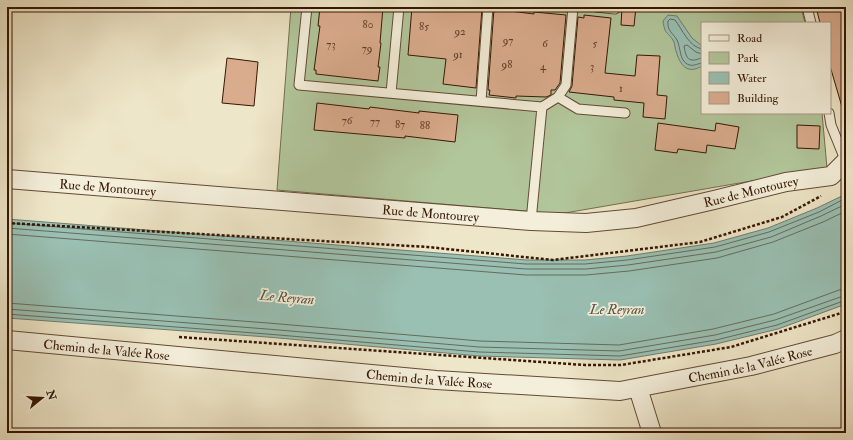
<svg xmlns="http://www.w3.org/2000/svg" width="853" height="440" font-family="'IM FELL Double Pica',serif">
<rect width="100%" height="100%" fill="#eee6c8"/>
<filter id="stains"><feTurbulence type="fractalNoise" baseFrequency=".005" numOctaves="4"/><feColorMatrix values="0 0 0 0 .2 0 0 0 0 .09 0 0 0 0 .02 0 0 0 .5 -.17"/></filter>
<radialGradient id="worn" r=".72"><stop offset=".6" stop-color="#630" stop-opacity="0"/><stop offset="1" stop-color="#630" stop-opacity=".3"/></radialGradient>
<!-- green -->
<path fill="#b2c69b" stroke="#746e4f" d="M291 7H801L805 23H702V113H822L827 168 559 214 277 190Z"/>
<!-- water -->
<path fill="#99c0b3" stroke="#717c6d" d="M668 15 677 16 692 38 702 46V66C687 75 680 65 676 51 675 49 675 45 674 42 668 31 665 36 663 21Z
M846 194V304L778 329 716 344 620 360 479 356 267 337 7 318V219L527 260H585L627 256 714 243 768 228 817 208Z"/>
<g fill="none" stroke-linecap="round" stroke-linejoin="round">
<!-- shore -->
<path stroke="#676b5b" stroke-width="1" d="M702 49C689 47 682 29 675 20L670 19 668 21C667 31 673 33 677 40 681 48 679 59 687 64 693 67 696 64 702 63
M702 54 696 52 687 45 684 46C685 51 686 60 692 60 695 61 699 58 702 58
M7 223 526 264H585L627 260 715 247 769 232 819 212 846 198
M7 228 526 269H586L628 265 716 252 771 237 821 216 846 204
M7 234 526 275H586L629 271 717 258 773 242 823 222 846 211
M7 303 268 323 480 341 619 345 713 329 774 314 839 290 846 289
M7 309 267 329 479 347 619 351 715 335 775 320 846 295
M7 314 267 334 479 352 620 356 716 340 777 325 846 300"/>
</g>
<!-- building -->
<path fill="#daac8e" stroke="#351603" d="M320 7H383L380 43H381L378 67H380L378 81 316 74V70H314L320 26H318Z
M412 7 482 8 476 88 443 84 446 59 408 55Z
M622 7H636L634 26 621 25Z
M816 7H846V107H842L830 66V23H820Z
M494 9 534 14V12L566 15 560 83 555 90H551V95L546 97 516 96V98L489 95 490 90H488Z
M584 15 611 18 605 73 635 76 637 55 660 56 657 95 667 96 665 119 643 117 644 103 614 100V97L569 92 572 86 578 17 584 18Z
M227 58 258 62 254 106 222 103Z
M317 103 369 109 370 107 419 113V111L458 115 455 142 405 136V138L314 130Z
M658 123 715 131 716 123 739 127 735 149 707 145 706 153 678 149 677 153 655 150Z
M797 125 820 126 819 149 797 148Z"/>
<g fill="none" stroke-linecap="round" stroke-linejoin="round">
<!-- service casing -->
<g stroke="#634a34" stroke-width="11">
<path id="service" d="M307 7 299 85 542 107 558 97 566 85 573 7
M596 7 615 9
M807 7 811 23
M391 93 399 7
M558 97 578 109 625 113
M481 101 488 7
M829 113 831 125 846 162
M531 221 542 107"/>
</g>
<!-- minor casing -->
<g stroke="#634a34" stroke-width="20">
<g id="minor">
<path id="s1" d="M7 179 531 221 586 223 636 218 714 200 786 182 831 176 845 162"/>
<path id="s2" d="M7 340 436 380 620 391 751 366 835 344 846 339"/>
<path d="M638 388 652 433"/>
</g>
</g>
<!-- path -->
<path stroke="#351603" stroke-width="2.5" stroke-dasharray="3 2" stroke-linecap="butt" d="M7 223 428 247 553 260 700 242 782 217 821 196
M179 337 585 365H621L731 347 838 314 846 310"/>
<!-- service -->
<use href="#service" stroke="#f4efdb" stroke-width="9"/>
<!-- minor -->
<use href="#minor" stroke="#f4efdb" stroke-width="18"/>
</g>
<g text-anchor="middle" stroke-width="3.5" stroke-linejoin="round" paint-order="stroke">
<!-- number labels -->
<g font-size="11" fill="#5e3c26">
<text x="368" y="28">80</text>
<text x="424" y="30">85</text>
<text x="460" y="35">92</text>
<text x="508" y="44">97</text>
<text x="545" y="47">6</text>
<text x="595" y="47">5</text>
<text x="331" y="48">73</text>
<text x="367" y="52">79</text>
<text x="458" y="58">91</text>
<text x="507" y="68">98</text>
<text x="543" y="70">4</text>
<text x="592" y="70">3</text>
<text x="621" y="92">1</text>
<text x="347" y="124">76</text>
<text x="375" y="125">77</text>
<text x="400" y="128">87</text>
<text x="425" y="129">88</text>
</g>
<!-- street labels -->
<g font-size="13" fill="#351603" stroke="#f4efdb">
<text dy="5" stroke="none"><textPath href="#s1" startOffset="101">Rue de Montourey</textPath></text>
<text dy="5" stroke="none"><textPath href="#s1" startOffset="749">Rue de Montourey</textPath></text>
<text dy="5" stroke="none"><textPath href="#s1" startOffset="425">Rue de Montourey</textPath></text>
<text dy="5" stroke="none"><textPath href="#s2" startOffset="100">Chemin de la Valée Rose</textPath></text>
<text dy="5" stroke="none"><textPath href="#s2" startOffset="748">Chemin de la Valée Rose</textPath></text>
<text dy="5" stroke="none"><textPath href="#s2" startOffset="424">Chemin de la Valée Rose</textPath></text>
</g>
<!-- water labels -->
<g font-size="14" font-style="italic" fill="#585241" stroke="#f4efdb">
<text transform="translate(287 297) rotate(5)" y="5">Le Reyran</text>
<text x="617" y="314">Le Reyran</text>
</g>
</g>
<!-- margin -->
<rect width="853" height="440" fill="none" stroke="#eee6c8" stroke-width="24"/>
<rect x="8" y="8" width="837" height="424" fill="none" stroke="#351603" stroke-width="2"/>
<rect x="12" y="12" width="829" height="416" fill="none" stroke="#351603"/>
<!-- legend -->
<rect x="701" y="22" width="130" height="92" fill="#f4efdb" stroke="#a89885"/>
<rect x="709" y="35" width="20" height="6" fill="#f4efdb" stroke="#a89885"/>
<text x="737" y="42" font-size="12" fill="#351603">Road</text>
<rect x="709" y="52" width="20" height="12" fill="#b2c69b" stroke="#a89885"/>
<text x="737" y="62" font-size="12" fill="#351603">Park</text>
<rect x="709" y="72" width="20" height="12" fill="#99c0b3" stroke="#a89885"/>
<text x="737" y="82" font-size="12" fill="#351603">Water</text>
<rect x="709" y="92" width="20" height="12" fill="#daac8e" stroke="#a89885"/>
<text x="737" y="102" font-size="12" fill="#351603">Building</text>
<!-- north arrow -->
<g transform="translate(42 398) rotate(72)" stroke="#f4efdb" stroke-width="3" paint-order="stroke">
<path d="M0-3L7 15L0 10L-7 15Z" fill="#351603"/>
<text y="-6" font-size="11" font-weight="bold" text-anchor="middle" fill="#351603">N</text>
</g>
<rect width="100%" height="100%" filter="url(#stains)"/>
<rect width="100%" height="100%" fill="url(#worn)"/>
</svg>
